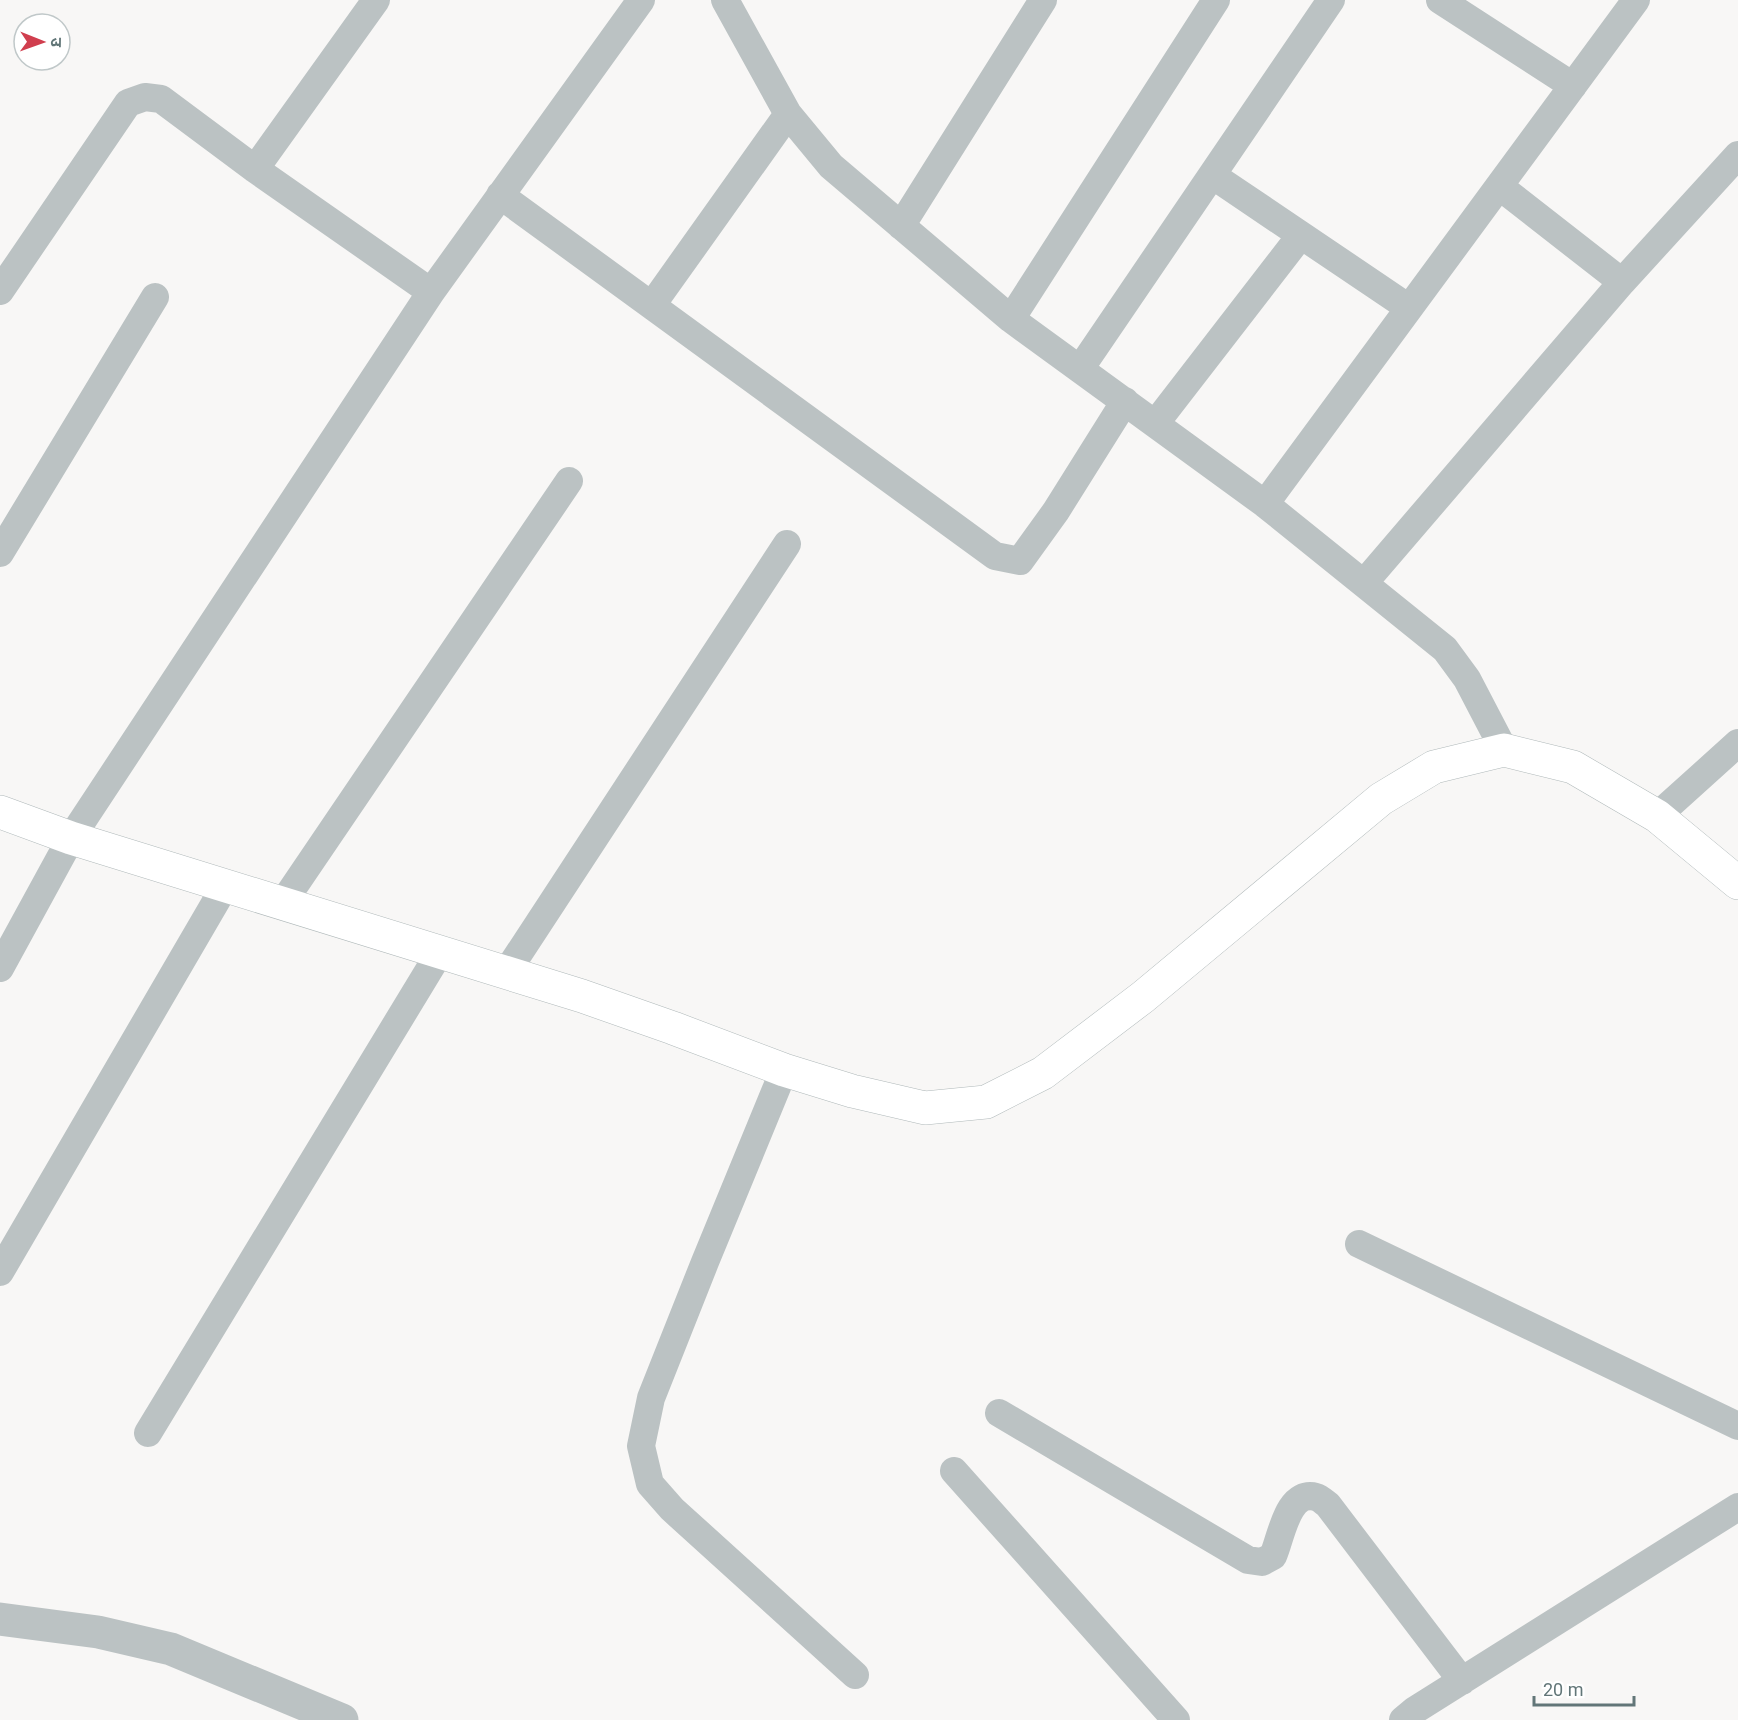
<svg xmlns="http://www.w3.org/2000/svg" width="1738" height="1720" font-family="Roboto,'Noto Sans Devanagari',sans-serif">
<rect width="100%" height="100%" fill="#f8f7f6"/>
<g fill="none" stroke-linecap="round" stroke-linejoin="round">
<!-- secondary casing -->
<g stroke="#b0b9ba" stroke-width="34">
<path id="secondary" d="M0 812 71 838 582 996 673 1028 784 1070 852 1091 925 1108 986 1102 1043 1073 1143 997 1381 799 1434 767 1504 750 1573 767 1657 816 1738 883"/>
</g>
<!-- minor -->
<path stroke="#bbc2c3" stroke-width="28" d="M725 0 788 114 831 166 1011 319 1265 504 1445 649 1467 679 1504 750
M1440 0 1573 86
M255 169 376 0
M1212 175 1409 308
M1499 186 1622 282
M500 195 995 556 1020 561 1056 511 1125 401
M901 226 1043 0
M0 291 128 103 145 97 161 99 255 169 431 292
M652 305 788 114
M1011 319 1216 0
M1080 369 1331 0
M1155 424 1301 235
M1265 504 1636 0
M0 553 155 297
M1364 583 1622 282 1738 155
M1657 816 1738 743
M282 904 569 481
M0 968 71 838 431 292 641 0
M506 973 787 544
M784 1070 705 1262 651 1398 641 1446 650 1484 672 1509 855 1675
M1359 1244 1738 1426
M0 1272 225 886
M999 1413 1248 1560 1262 1562 1273 1556C1281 1539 1287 1489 1316 1497 1320 1498 1324 1502 1328 1505L1462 1681
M148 1433 440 952
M954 1471 1176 1720
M1403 1720 1415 1710 1738 1507"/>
<!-- tertiary -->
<path stroke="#bbc2c3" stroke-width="33" d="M0 1619 98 1632 171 1649 342 1720"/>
<!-- secondary -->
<use href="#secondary" stroke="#fff" stroke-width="33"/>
</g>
<!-- north arrow -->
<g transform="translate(42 42) rotate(91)"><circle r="28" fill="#ffffff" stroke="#c0c8c9" stroke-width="1.5"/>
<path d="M0-4.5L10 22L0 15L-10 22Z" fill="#d03e4e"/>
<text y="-9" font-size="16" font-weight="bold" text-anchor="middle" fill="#627678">उ</text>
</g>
<!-- scale -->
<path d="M1534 1696v9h100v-9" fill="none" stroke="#627678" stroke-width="3"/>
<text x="1543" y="1696" font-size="18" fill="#627678" stroke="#ffffff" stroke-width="4.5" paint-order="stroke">20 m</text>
</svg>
